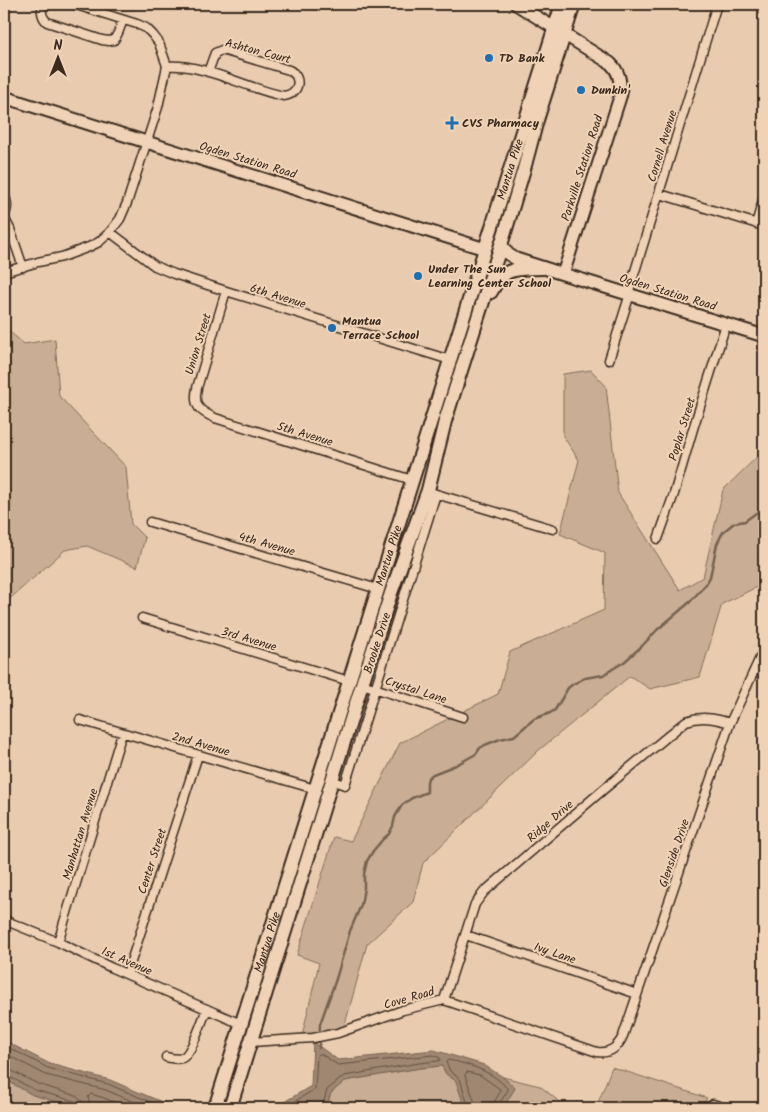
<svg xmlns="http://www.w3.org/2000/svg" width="768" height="1112" font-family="Kalam,sans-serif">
<rect width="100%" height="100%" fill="#e9ccb0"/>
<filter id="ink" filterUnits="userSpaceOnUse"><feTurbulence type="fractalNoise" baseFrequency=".02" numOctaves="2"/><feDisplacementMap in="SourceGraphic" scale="10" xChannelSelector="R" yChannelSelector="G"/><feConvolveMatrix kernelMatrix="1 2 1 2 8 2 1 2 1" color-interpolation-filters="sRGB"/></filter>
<g filter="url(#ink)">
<!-- green -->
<path fill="#c9ae95" stroke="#826c5a" d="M4 327 24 344 55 339 59 396 126 467 131 524 145 538 137 567 87 546 65 550 4 604Z
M591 370 606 386 618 493 680 590 703 577 723 490 764 450V575L759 586 722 604 700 677 650 689 630 676 539 750 423 863 413 902 367 944 344 1028 302 1036 319 963 297 955 334 837 351 841 400 743 498 694 510 652 604 610 605 553 560 534 579 460 563 436V374Z
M442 1066 446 1074 456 1081 465 1108H326L331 1093 345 1081 420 1068Z
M612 1067 707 1098 701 1108H596Z
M503 1077 540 1086 567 1108H503L515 1088Z
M4 1079 33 1095 80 1108H4Z"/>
<!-- water -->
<path fill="#9f8772" stroke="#776250" d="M4 1021 7 1042 50 1064 110 1080 176 1108H80L33 1095 4 1079Z
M313 1042 338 1060 434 1050 484 1065 503 1077 515 1088 503 1108H465L456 1081 446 1074 442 1066 420 1068 345 1081 331 1093 326 1108H274L311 1086Z"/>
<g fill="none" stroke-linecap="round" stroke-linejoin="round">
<!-- shore -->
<path stroke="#634f40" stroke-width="1" d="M4 1045 48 1068 108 1084 165 1108
M4 1053 46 1075 106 1090 148 1108
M4 1069 10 1070 38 1084 76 1096 82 1101 83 1108
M4 1075 8 1076 35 1090 74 1101 77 1104V1108
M91 1108 88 1097 91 1094 104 1098 129 1108
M284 1108 315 1089 317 1056 319 1054H321L338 1065 433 1055 440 1058V1060L438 1061 419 1063 344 1076 327 1090 322 1108
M469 1108 460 1079 450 1071 446 1062 448 1060C467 1063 497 1073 508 1090L499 1104V1108
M476 1108 475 1103 465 1075 467 1072 480 1075 500 1089C500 1096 493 1101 492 1108"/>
<!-- stream -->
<path stroke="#776250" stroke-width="2.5" d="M319 1048 320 1024 336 979 350 931 361 905 364 888V874L367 861 373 851 383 839 389 834 393 826 395 817 402 805 412 798 427 792V782L428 778 433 774 456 765 476 754 480 748 485 745 500 739 514 736 534 719 550 713 555 710 568 688 573 684 585 678 603 675 624 662 642 646 657 630 690 602 706 584 710 577 717 544 723 532 734 523 745 521 756 513 764 509"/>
<!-- street casing -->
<g stroke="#3b2a1e" stroke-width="11">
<path id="street" d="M44 4C40 10 42 17 47 22L102 40 109 41 114 40 118 33 123 20
M167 66C204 63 247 89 284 96 299 94 303 77 289 70L222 50 215 53 208 72
M660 194 764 226
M4 196C8 202 8 209 4 215
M4 218 10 229 23 267
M756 224 764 197
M110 232 155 266 174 274 226 291 450 360
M4 272 38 262 62 257 89 247 99 242 110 232 120 219 127 203 158 107 167 66 159 43 153 35 146 28 137 24 73 4
M226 291 197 388C193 406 199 411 215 418L412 480
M628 294 717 4
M609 360 630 294
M433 493 553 529
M150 522 378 589
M658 539 674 494 693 429 726 324
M142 618 349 681
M362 684 463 717
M80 720 315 789
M331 780 345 785 436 494
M4 920 58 942 112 968 241 1024
M466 935 637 994
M58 942 122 733
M127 974 198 755
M444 1000 475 904 484 892 604 789 686 721C701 716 714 718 730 723
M251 1042 313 1038 338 1033 403 1010 444 1000 597 1052C610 1054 618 1047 623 1036L730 723 764 649
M166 1057C171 1058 177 1060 182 1058 192 1054 202 1020 207 1009
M713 1104 725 1108
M764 1108V1107"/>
</g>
<!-- secondary casing -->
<g stroke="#3b2a1e" stroke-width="15">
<path id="secondary" d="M516 4 610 63C620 72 620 81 621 94L563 274
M4 97 485 249
M501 244 508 254 516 259 563 274 764 336"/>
</g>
<!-- primary casing -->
<g stroke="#3b2a1e" stroke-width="16">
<g id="primary">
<path d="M491 292C504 266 516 269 542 268"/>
<path id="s1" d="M215 1108 562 4"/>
<path d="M230 1108 362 684 391 593 428 490 445 421 506 229 524 169 537 120 574 4"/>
</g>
</g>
<!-- street -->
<use href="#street" stroke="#f0d3b6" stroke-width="8"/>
<!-- secondary -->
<use href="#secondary" stroke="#f0d3b6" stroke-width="11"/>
<!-- primary -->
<use href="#primary" stroke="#f0d3b6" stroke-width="12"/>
</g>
</g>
<!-- markers -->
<g fill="#1f6fb2" stroke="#f0d3b6" stroke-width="2">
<circle cx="489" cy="58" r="5"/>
<circle cx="581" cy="90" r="5"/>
<path d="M449.5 115.5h5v5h5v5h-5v5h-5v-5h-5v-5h5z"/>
<circle cx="418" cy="276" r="5"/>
<circle cx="332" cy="328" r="5"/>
</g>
<g text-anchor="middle" stroke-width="4" stroke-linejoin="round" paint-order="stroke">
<!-- street labels -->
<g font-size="12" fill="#3b2a1e" stroke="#f0d3b6">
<text transform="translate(258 51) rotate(15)" y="4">Ashton Court</text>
<text transform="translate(662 146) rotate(-73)" y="4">Cornell Avenue</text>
<text transform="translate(248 160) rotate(17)" y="4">Ogden Station Road</text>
<text transform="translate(582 168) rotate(-72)" y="4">Parkville Station Road</text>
<text dy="4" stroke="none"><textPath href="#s1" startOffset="984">Mantua Pike</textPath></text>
<text transform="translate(668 292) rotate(17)" y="4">Ogden Station Road</text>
<text transform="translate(278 296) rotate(17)" y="4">6th Avenue</text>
<text transform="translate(198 344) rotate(-73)" y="4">Union Street</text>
<text transform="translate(682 429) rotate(-73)" y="4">Poplar Street</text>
<text transform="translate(305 434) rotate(17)" y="4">5th Avenue</text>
<text transform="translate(267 544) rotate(16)" y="4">4th Avenue</text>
<text dy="4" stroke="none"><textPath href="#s1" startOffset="579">Mantua Pike</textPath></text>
<text transform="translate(249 639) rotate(17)" y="4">3rd Avenue</text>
<text transform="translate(377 643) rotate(-72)" y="4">Brooke Drive</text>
<text transform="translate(416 690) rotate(18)" y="4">Crystal Lane</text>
<text transform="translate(201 744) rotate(16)" y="4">2nd Avenue</text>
<text transform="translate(550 821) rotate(-41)" y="4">Ridge Drive</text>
<text transform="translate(80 834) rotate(-73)" y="4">Manhattan Avenue</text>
<text transform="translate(674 853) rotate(-71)" y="4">Glenside Drive</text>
<text transform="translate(152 861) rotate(-72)" y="4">Center Street</text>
<text dy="4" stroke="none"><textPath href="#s1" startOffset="174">Mantua Pike</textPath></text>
<text transform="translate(555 953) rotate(19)" y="4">Ivy Lane</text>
<text transform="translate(127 961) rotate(24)" y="4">1st Avenue</text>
<text transform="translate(409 998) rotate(-16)" y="4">Cove Road</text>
</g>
<!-- poi labels -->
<g font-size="12" font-weight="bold" fill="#3b2a1e" stroke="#f0d3b6" text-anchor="start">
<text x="499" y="62">TD Bank</text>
<text x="591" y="94">Dunkin'</text>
<text x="462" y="127">CVS Pharmacy</text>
<text x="428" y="273">Under The Sun<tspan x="428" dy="14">Learning Center School</tspan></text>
<text x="342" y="325">Mantua<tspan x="342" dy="14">Terrace School</tspan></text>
</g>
</g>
<!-- margin -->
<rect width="768" height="1112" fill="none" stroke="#f0d3b6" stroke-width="20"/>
<rect x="10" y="10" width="748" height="1092" fill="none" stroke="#3b2a1e" stroke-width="2" filter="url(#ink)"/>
<!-- north arrow -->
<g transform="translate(58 58)" stroke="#f0d3b6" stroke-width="4" paint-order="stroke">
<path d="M0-4L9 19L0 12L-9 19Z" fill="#3b2a1e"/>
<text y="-8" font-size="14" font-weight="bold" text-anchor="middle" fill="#3b2a1e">N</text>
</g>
</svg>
